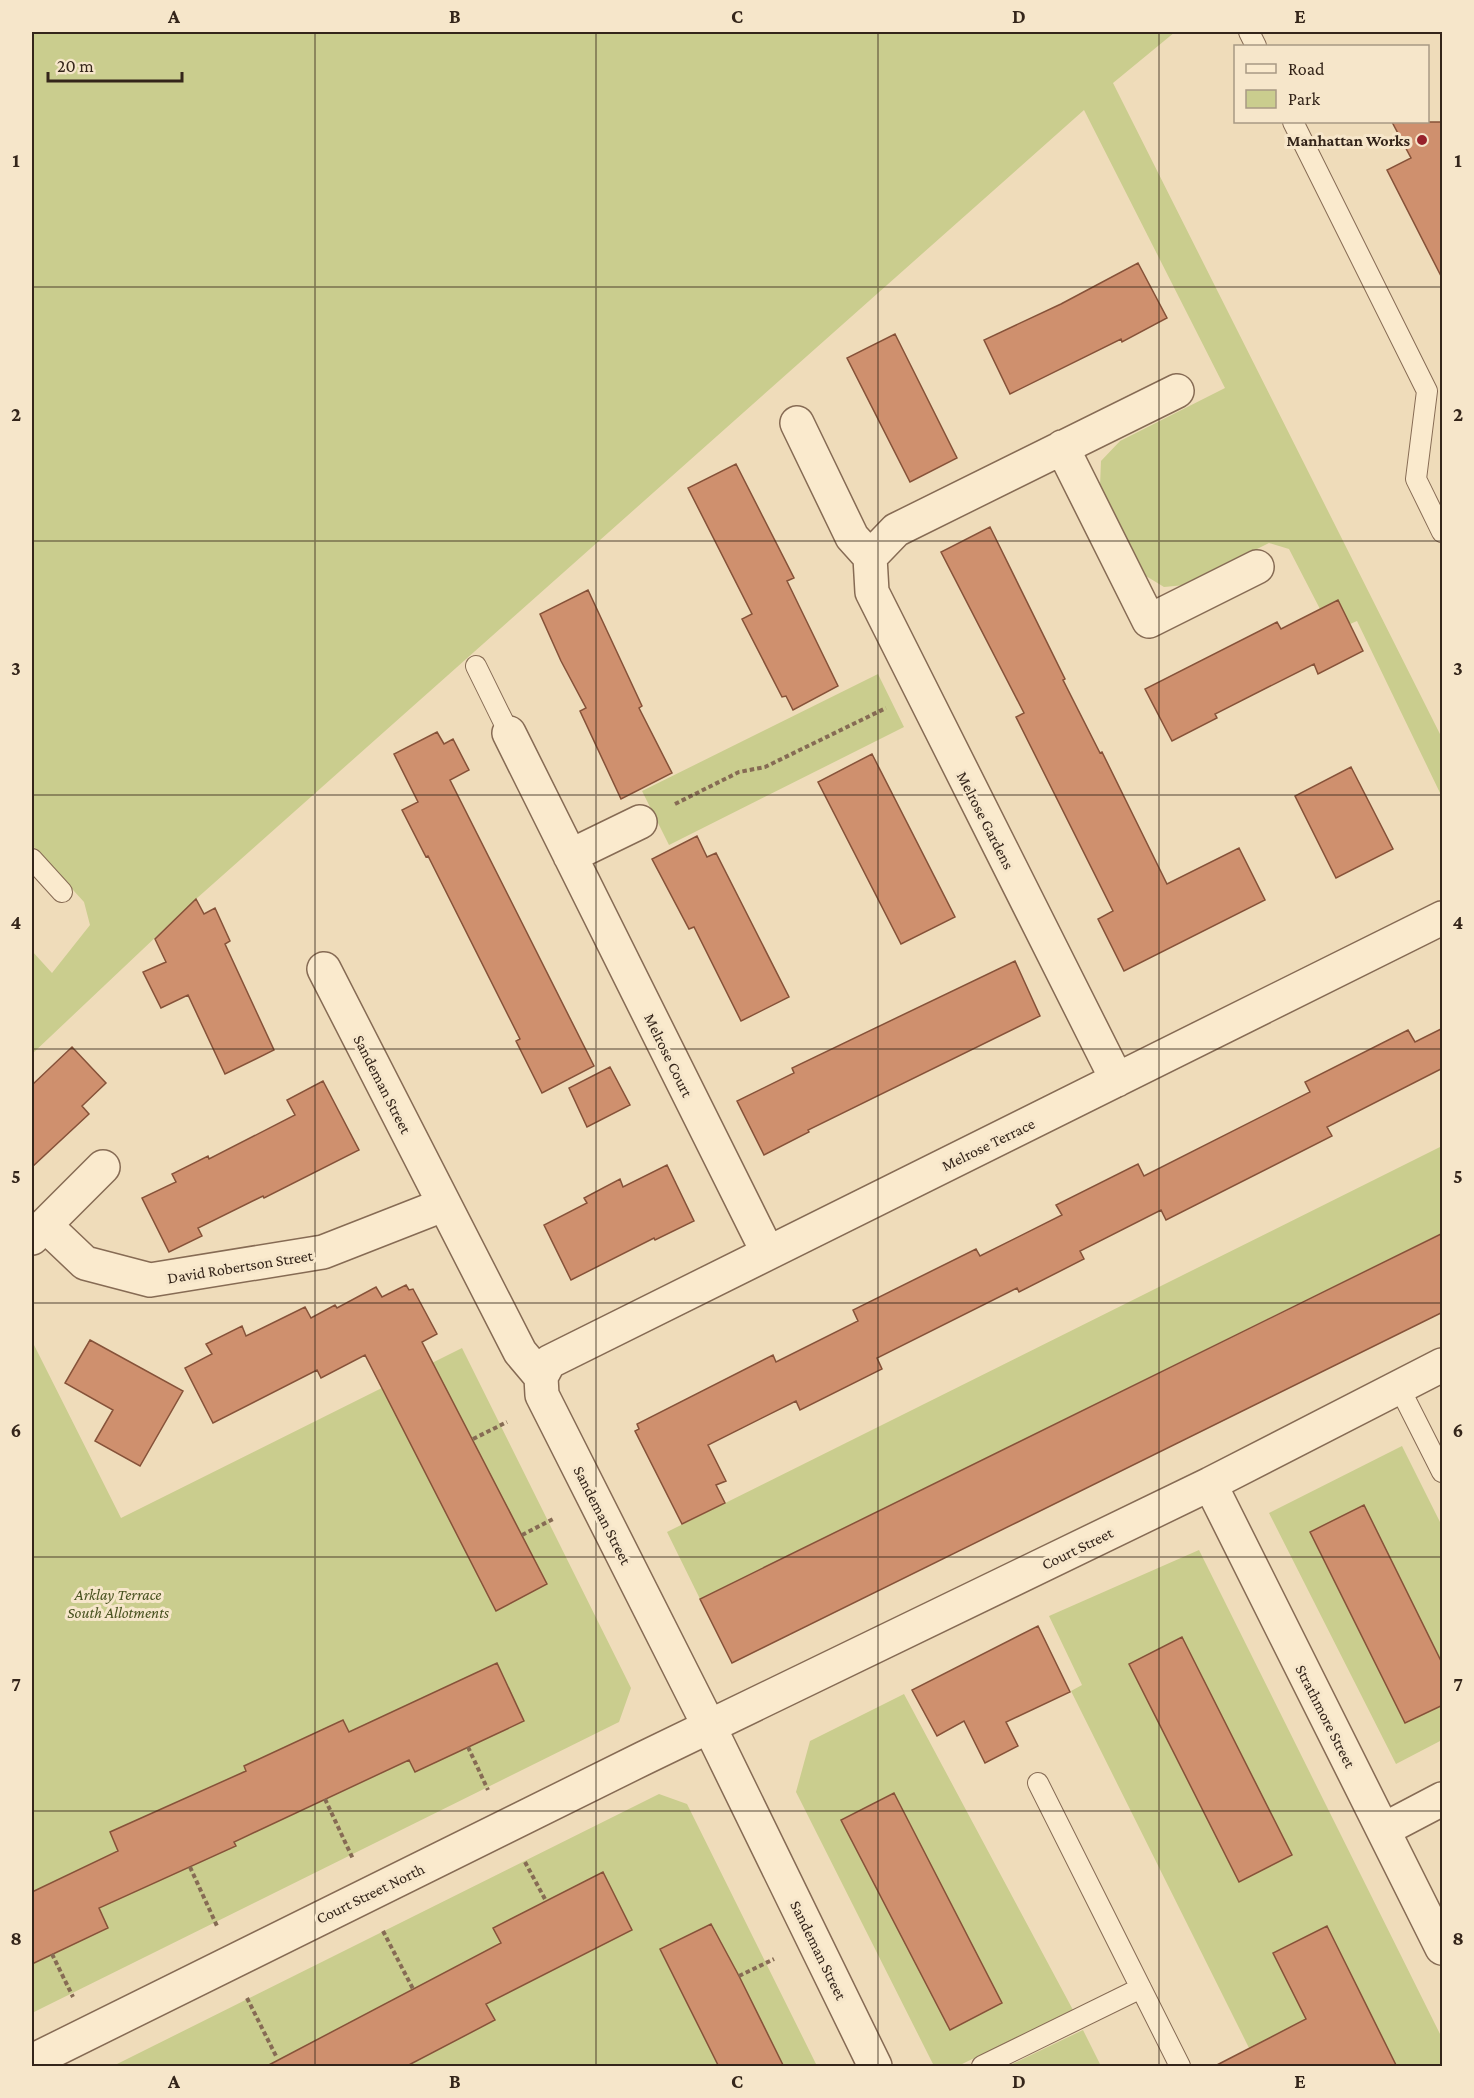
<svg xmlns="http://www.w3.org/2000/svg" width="1474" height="2098" font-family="'Crimson Pro',serif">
<rect width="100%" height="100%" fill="#efdcba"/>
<!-- green -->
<path fill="#cacd8e" d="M32 32H1175L1113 83 1442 738V797L1357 621 1350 624 1320 609 1289 549 1269 543 1185 585 1164 587 1146 576 1100 486 1101 461 1120 441 1225 388 1084 110 196 899 32 1054V951L52 973 90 925 84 902 32 845Z
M878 674 904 727 669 845 642 791Z
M1442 1146V1233L700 1599 667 1532Z
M32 1341 121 1518 462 1348 631 1688 619 1722 32 2013Z
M1402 1446 1442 1526V1740L1396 1764 1269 1513Z
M1199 1550 1442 2038V2066H1258L1071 1691 1082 1685 1049 1616Z
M904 1694 1073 2010 958 2066H934L796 1792 810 1741Z
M659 1794 687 1804 817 2066H113Z
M1083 2030 1101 2066H1008Z"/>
<!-- building -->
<path fill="#cf906e" stroke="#865239" stroke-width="1.5" d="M1392 122H1443V280L1387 170 1411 158Z
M1138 263 1167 318 1122 342 1121 339 1010 394 984 340 1061 304Z
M895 334 957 458 910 482 847 358Z
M736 464 794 578 787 581 838 686 793 710 786 696 782 697 742 619 752 614 688 488Z
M990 527 1065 679 1063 680 1100 753 1102 752 1167 884 1239 848 1265 900 1124 971 1098 919 1113 911 1016 717 1024 713 941 552Z
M588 590 642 706 639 708 672 773 621 799 580 711 586 708 561 661 540 614Z
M1338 600 1363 651 1318 674 1314 664 1215 714 1217 718 1172 741 1145 689 1277 622 1281 629Z
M437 732 444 744 453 739 469 770 450 780 594 1066 542 1093 516 1041 520 1039 428 856 426 857 402 810 418 802 394 754Z
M872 754 955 917 901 944 818 782Z
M1351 767 1393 849 1336 878 1295 796Z
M697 836 707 857 716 853 789 997 741 1021 694 927 689 929 652 859Z
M196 899 204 914 215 908 230 941 225 944 274 1050 225 1074 188 995 161 1008 143 972 166 962 155 939Z
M1015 961 1040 1016 808 1130 809 1132 764 1155 737 1101 794 1073 792 1068Z
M1443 1028V1068L1327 1127 1332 1136 1166 1220 1161 1210 1080 1251 1084 1259 1019 1292 1017 1288 877 1358 882 1369 800 1410 796 1401 708 1445 726 1481 716 1485 725 1503 682 1524 635 1431 639 1429 637 1424 773 1355 776 1362 858 1321 853 1310 976 1249 980 1256 1062 1215 1056 1205 1138 1164 1144 1176 1310 1092 1305 1082 1408 1030 1415 1042Z
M72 1047 106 1083 82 1106 89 1114 32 1167V1085Z
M610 1067 630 1105 587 1127 569 1088Z
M323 1081 359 1150 264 1198 263 1196 198 1228 202 1236 169 1252 142 1198 176 1182 172 1174 208 1156 209 1159 295 1115 287 1100Z
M667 1165 694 1221 655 1240 654 1238 571 1280 544 1225 587 1203 584 1198 620 1179 623 1187Z
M1443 1233V1312L732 1663 700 1599Z
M406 1285 409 1290 413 1289 437 1334 422 1342 547 1584 496 1611 365 1355 321 1378 317 1370 213 1423 185 1368 212 1354 206 1344 242 1326 246 1336 305 1307 311 1318 335 1305 337 1308 376 1287 382 1297Z
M90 1340 183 1391 140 1466 95 1441 113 1410 65 1383Z
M1364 1505 1443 1665V1705L1405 1723 1310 1532Z
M1038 1626 1070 1692 1006 1722 1018 1746 985 1763 964 1721 937 1736 912 1690Z
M1182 1637 1292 1855 1239 1882 1129 1664Z
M497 1663 524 1721 415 1772 409 1760 234 1842 236 1846 99 1908 108 1928 32 1964V1892L118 1851 110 1832 246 1771 244 1766 343 1720 349 1732Z
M894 1793 1002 2003 950 2030 841 1820Z
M603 1872 632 1930 486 2004 495 2020 405 2067H265L501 1943 493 1928Z
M711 1924 739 1976 784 2067H719L660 1949Z
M1327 1926 1397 2067H1213L1306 2019 1273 1953Z"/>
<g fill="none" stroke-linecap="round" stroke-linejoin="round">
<!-- service casing -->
<g stroke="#866b54" stroke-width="22">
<path id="service" d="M1249 32 1256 46
M1293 122 1427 391 1416 479 1442 532
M476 666 509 733
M32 859 62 892
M1399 1387 1442 1472
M1038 1783 1180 2066
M982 2066 1141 1988"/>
</g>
<!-- minor casing -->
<g stroke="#866b54" stroke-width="36">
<path id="minor" d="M797 423 852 537 870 557
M1062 447 1149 621 1257 567
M509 733 768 1253
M570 856 640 822
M324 969 520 1352 541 1377 542 1395 709 1726 875 2066
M1117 1080 872 592 870 557 896 530 1177 391
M45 1225 85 1263 150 1280 323 1252 443 1205
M32 1238 103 1167
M541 1377 549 1362 1442 918
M1210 1484 1442 1948
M1383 1830 1442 1799
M32 2061 644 1758 1210 1484 1442 1365"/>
</g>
<!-- path -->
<path stroke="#866b54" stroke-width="4" stroke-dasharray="4.5 3" stroke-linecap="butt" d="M675 804 739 772 765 767 886 708
M473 1439 507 1422
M522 1535 555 1518
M468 1747 488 1790
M325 1799 353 1859
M525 1862 546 1901
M190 1867 217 1926
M383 1931 413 1989
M52 1954 73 1997
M739 1976 774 1959
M247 1998 276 2056"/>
<!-- service -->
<use href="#service" stroke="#faeacd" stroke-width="20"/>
<!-- minor -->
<use href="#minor" stroke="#faeacd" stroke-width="33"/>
</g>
<!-- grid -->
<path fill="none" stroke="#34251a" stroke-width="1.5" stroke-opacity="0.55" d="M315 32V2066M596 32V2066M878 32V2066M1159 32V2066M32 287H1442M32 541H1442M32 795H1442M32 1049H1442M32 1303H1442M32 1557H1442M32 1811H1442"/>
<!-- markers -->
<circle fill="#97222b" stroke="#f6e6ca" stroke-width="2" cx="1422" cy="140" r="6"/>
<g text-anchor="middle" stroke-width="6" stroke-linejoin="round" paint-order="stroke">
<!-- poi labels -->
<g font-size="16" font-weight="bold" fill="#34251a" stroke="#f6e6ca" text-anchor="end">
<text x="1410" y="146">Manhattan Works</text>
</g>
<!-- street labels -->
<g font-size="16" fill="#34251a" stroke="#f6e6ca">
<text transform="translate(986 820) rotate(63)" y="6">Melrose Gardens</text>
<text transform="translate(669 1055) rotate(64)" y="6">Melrose Court</text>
<text transform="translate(383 1084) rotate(63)" y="6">Sandeman Street</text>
<text transform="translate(988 1144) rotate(-26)" y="6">Melrose Terrace</text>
<text transform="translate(240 1266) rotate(-9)" y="6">David Robertson Street</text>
<text transform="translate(603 1515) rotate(63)" y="6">Sandeman Street</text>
<text transform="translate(1077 1548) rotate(-26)" y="6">Court Street</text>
<text transform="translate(1326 1716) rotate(63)" y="6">Strathmore Street</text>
<text transform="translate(370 1893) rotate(-26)" y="6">Court Street North</text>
<text transform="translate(819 1950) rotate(64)" y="6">Sandeman Street</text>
</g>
<!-- park labels -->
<g font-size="16" font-style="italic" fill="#48521f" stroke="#f6e6ca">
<text x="118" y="1600">Arklay Terrace<tspan x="118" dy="18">South Allotments</tspan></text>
</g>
</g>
<!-- border -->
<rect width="1474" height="2098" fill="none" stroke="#f6e6ca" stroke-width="66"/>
<!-- legend -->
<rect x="1234" y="45" width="195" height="78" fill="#f6e6ca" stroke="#a89984" stroke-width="1.5"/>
<rect x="1246" y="64" width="30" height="9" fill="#faeacd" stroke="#a89984" stroke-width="1.5"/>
<text x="1288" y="75" font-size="18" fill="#34251a">Road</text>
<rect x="1246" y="90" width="30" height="18" fill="#cacd8e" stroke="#a89984" stroke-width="1.5"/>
<text x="1288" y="105" font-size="18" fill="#34251a">Park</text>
<!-- scale -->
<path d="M48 72v9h134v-9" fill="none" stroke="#34251a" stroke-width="3"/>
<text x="57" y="72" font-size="18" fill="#34251a" stroke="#f6e6ca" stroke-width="4.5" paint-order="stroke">20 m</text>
<rect x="33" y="33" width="1408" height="2032" fill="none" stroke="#34251a" stroke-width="2"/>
<g font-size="20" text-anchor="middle" font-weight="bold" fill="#34251a">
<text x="174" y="23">A</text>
<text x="455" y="23">B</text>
<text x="737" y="23">C</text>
<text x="1019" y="23">D</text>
<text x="1300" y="23">E</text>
<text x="16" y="167">1</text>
<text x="1458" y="167">1</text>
<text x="16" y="421">2</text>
<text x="1458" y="421">2</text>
<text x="16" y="675">3</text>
<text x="1458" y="675">3</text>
<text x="16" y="929">4</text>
<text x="1458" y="929">4</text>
<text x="16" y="1183">5</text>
<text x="1458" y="1183">5</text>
<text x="16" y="1437">6</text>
<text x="1458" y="1437">6</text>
<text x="16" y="1691">7</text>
<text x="1458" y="1691">7</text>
<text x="16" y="1945">8</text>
<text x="1458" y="1945">8</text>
<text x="174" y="2088">A</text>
<text x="455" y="2088">B</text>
<text x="737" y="2088">C</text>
<text x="1019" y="2088">D</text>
<text x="1300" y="2088">E</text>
</g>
</svg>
